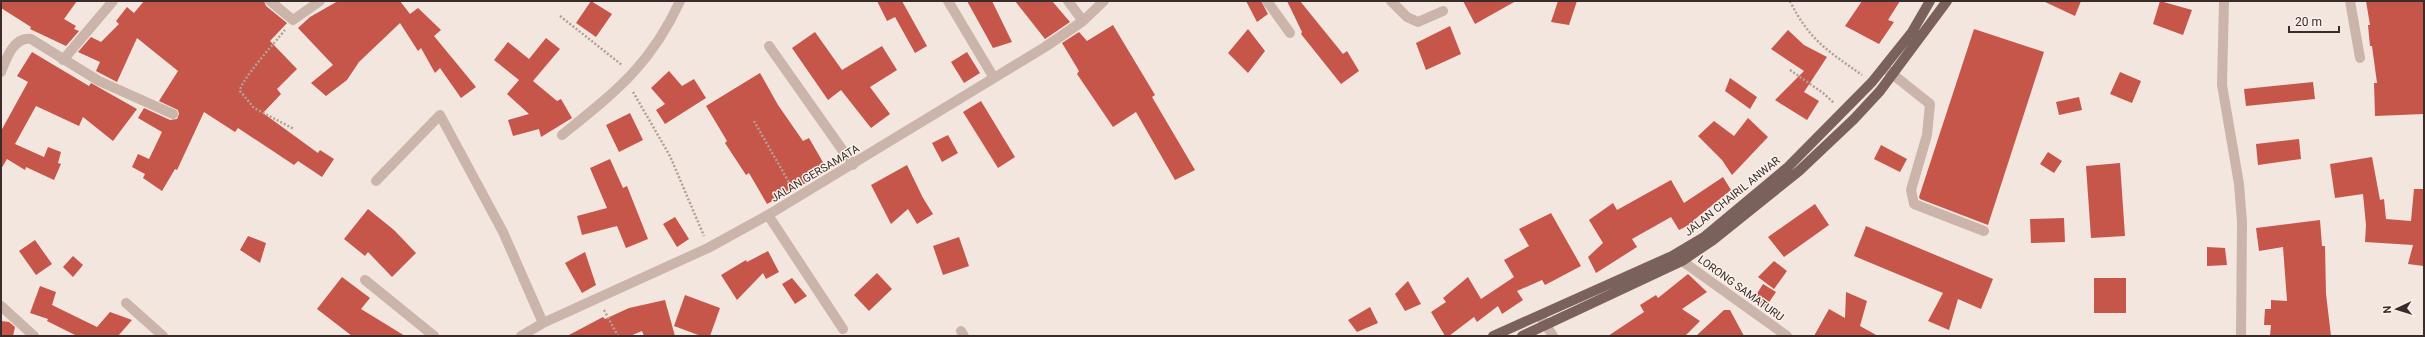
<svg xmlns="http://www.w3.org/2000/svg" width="2425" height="337" font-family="Roboto,sans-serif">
<rect width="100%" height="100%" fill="#f3e6df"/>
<!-- building -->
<path fill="#c6554a" d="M1 1H77L64 19 76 26 74 29 79 31 66 46 30 29 31 27 1 8Z
M144 1H264L266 6 287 23 270 41 297 69 277 89 281 94 263 113 318 153 320 150 334 159 322 177 298 161 294 165 238 128 235 132 204 112 177 170 175 169 162 191 143 178 145 174 132 167 138 154 149 159 162 132 138 118 144 108 170 120 177 119 179 114 178 110 159 101 178 71 137 38 117 82 96 71 100 62 78 52 91 37 101 42 119 24 116 21 127 7 134 13Z
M338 1H400L410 14 418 8 441 30 434 36 476 87 461 98 440 68 435 73 421 48 418 51 400 23 359 62 347 80 326 96 311 83 333 65 298 28 310 17Z
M591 1 612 14 596 37 576 23Z
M877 1H902L927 46 915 53 895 17 887 21Z
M967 1H992L1012 42 993 48Z
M1015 1H1052L1070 22 1045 39Z
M1246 1H1261L1268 14 1257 22Z
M1287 1H1300L1343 54 1347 51 1359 71 1341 84 1301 34 1302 32Z
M1463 1H1516L1475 24Z
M1558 1H1577L1569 25 1551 22Z
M1862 1H1900L1888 20 1894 22 1879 44 1845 26Z
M2043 1H2081L2075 16Z
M2160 1 2192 10 2183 35 2153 24Z
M2366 1H2424V114L2375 116 2374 83H2377L2372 46H2370L2368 25H2370Z
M1113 25 1155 95 1152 97 1195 170 1175 180 1136 112 1113 127 1077 74 1079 71 1062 43 1079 32 1087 41Z
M1450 26 1461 54 1426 70 1416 43Z
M1248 29 1265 51 1248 73 1228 53Z
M1974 29 2044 52 1988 225 1920 199 1919 197Z
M1788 30 1804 45 1827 57 1804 92 1819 101 1807 120 1775 100 1804 71 1771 49Z
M815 32 842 70 882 46 897 70 870 87 890 114 871 128 841 90 828 100 792 48Z
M546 38 560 49 533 81 557 101 561 99 572 118 541 137 539 129 513 136 508 120 529 114 507 94 519 80 494 60 508 42 529 59Z
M32 52 89 86 91 83 137 109 113 141 83 117 79 126 36 106 15 144 44 157 48 147 61 152 58 163 61 164 54 180 26 167 25 170 7 159 1 169V131L28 82 17 76Z
M967 52 980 73 964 83 951 62Z
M669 71 682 86 694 79 706 98 665 124 656 110 665 104 651 88Z
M2120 72 2141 81 2132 103 2110 94Z
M760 73 778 105 803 141 809 138 828 171 767 204 749 173 746 175 725 143 727 141 706 106Z
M1730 78 1757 97 1750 109 1725 91Z
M2313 82 2315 99 2246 106 2244 89Z
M2079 97 2082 110 2059 115 2056 102Z
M981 101 1015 157 998 168 963 112Z
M630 113 643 140 619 152 606 125Z
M1748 118 1768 137 1732 175 1722 160 1698 136 1714 121 1734 136Z
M948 135 958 153 942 162 932 143Z
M2299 139 2301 159 2258 165 2256 144Z
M1881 145 1907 159 1900 172 1874 159Z
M2048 152 2062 161 2054 173 2040 164Z
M2372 157 2380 200 2384 199 2386 219 2411 221 2414 189H2424V266L2408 264 2413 245 2365 242 2366 225 2363 194 2335 198 2330 164Z
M610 159 623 188 627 186 648 239 626 248 617 226 582 235 577 216 607 208 590 168Z
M2120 163 2125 236 2091 238 2086 166Z
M907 165 923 198 933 214 917 224 908 209 891 224 871 185Z
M1723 177 1731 190 1694 220 1695 222 1679 230 1671 217 1632 239 1637 247 1596 273 1588 257 1603 243 1589 220 1613 203 1617 210 1671 180 1684 203Z
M1815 204 1829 225 1784 257 1768 237Z
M368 209 394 230 416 253 392 277 368 252 365 256 344 239Z
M1551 213 1581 266 1545 285 1542 280 1517 291 1523 300 1502 314 1498 306 1477 322 1474 317 1449 336H1445L1431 312 1446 302 1443 298 1468 277 1481 299 1514 277 1504 260 1529 246 1519 229Z
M675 217 689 239 677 247 663 224Z
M2064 218 2065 242 2031 243 2030 219Z
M2320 220 2322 246H2325L2326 294 2331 336H2270L2271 325H2264L2265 309H2271V300L2287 301 2283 247 2259 251 2256 228Z
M1866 226 1993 279 1981 309 1958 299 1949 330 1928 321 1943 293 1854 256Z
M248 236 266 243 260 263 240 250Z
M959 237 969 266 943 275 933 246Z
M35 240 52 264 36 275 19 251Z
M2207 247 2225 248 2227 265 2207 266Z
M768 251 779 272 766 279 763 273 737 300 721 275 746 260 747 262Z
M585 252 596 285 582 293 565 263Z
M73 256 83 265 73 277 63 267Z
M1774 261 1787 271 1774 289 1758 277Z
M877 273 892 289 869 311 854 295Z
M1688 274 1707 292 1682 309 1700 321 1685 336H1608L1644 312 1640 305 1656 295 1658 298Z
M342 277 370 298 361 309 405 336H352L317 309Z
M792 278 807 296 795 304 782 284Z
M2094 278H2126V313H2094Z
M1408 281 1421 304 1405 311 1395 294Z
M1763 284 1776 292 1765 308 1753 300Z
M40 286 56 292 52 305 97 327 110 312 132 320 118 336H77L47 321 48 319 30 313Z
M1846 292 1867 301 1860 326 1878 336H1814L1829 309 1845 318Z
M685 295 720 308 710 336H701L674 326Z
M665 300 675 336H644L642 331 630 336H567L603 317 605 319 629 308Z
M1370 307 1378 323 1357 332 1348 320Z
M1724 310H1730L1744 336H1696Z
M1 321 9 322 15 327 13 336H1Z"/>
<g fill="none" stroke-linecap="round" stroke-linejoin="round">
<!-- path -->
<path stroke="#b79e94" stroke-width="2.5" stroke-dasharray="2 2" stroke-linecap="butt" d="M1790 1C1809 40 1828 51 1862 75
M560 16 622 65
M285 30C276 41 240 81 240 91L254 108 294 129
M1790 70 1823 93 1834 103
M633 92 670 156 704 236
M754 121 791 186
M604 310 618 336"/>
<!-- minor -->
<path stroke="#cbb4aa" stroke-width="10" d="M270 1 293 20 320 1
M948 1 994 78
M1068 1 1083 21
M1267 1 1290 33
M1391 1 1407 17 1418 22 1443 11
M2224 1 2222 85 2239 184 2242 222 2241 336
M2350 1 2360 58
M769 46 853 165
M63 60 113 1
M1886 69 1930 104 1927 135 1911 190 1914 204 1984 231
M1 72C6 59 14 36 31 39L99 81 173 114
M562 135C615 92 651 65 680 1
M376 181 440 115 503 232 543 323
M768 215 843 329
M1682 261 1787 336
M365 280 434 336
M126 303 163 336
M1 306 34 336
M1542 319 1553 336
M961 331 964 336
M521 336 543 323 708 248 768 215 1045 47 1083 21 1104 1"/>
<!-- major -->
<path stroke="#7b615b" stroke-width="10" d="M1493 336 1672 256 1704 237 1788 167 1872 82 1912 32 1930 1
M1522 336 1682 261 1713 240 1799 171 1854 119 1880 91 1947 1"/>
</g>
<g text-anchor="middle" stroke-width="3" stroke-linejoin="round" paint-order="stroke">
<!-- street labels -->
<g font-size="11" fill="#392c2a" stroke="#faf1eb">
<text transform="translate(815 173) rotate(-31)" y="4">JALAN GERSAMATA</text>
<text transform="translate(1732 196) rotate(-39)" y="4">JALAN CHAIRIL ANWAR</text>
<text transform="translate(1741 288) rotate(36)" y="4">LORONG SAMATURU</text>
</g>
</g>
<!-- border -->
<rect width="2425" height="337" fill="none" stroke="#392c2a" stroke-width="4"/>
<!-- north arrow -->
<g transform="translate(2397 309) rotate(266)" stroke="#faf1eb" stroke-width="3" paint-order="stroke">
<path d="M0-3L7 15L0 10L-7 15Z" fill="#392c2a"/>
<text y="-6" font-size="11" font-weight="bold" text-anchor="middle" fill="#392c2a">N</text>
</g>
<!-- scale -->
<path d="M2289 26v6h50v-6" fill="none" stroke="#392c2a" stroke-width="2"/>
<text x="2295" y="26" font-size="12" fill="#392c2a" stroke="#faf1eb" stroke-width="3" paint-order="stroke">20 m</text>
</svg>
